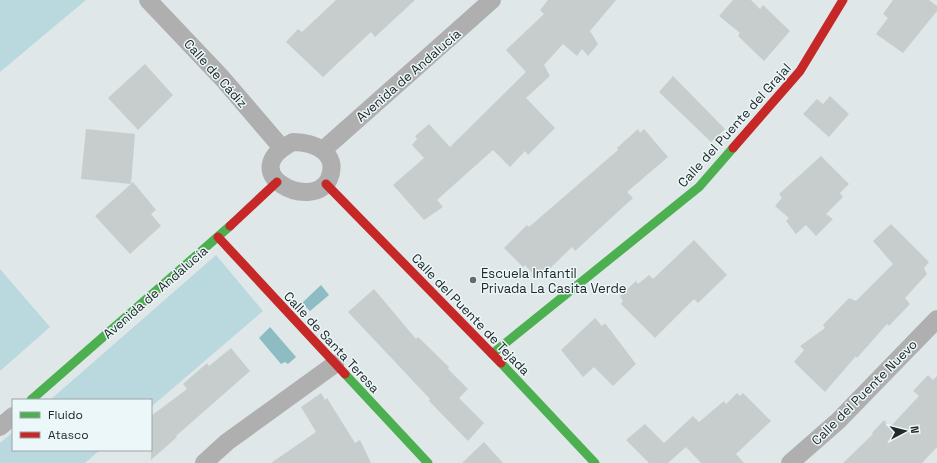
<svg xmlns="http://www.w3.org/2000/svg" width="937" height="463" font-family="'Space Grotesk',sans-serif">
<rect width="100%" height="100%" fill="#e0e7e8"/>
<!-- green -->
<path fill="#bad9de" d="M0 0H86L0 72Z
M216 255 263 311 151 407V400H50Z
M0 269 50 327 0 371Z
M13 432V450H100L85 463H0V443Z"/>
<!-- water -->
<path fill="#8dbcc2" d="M321 285 329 295 310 311 302 303Z
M270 327 296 357 288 364 285 362 281 364 259 338Z"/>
<!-- building -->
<path fill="#c7cdcd" d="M336 0H415L375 37 371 32 323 77 286 42 298 29 302 32Z
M548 0H616L590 31 598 44 588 56 582 49 577 56 563 44 544 65 550 76 526 98 555 128 528 155 525 151 510 167 493 150 437 200 443 207 424 220 393 185 424 158 412 145 417 139 415 136 429 124 450 147 526 72 506 50 544 14 540 10Z
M733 0H751L760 9 763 5 790 31 764 61 738 36 740 33 719 16Z
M893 0H929L937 6V11L903 53 876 34 888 18 883 14Z
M145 64 173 95 138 130 108 98Z
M673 76 725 129 711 142 659 92Z
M830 96 849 114 829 137 803 114 817 99 823 104Z
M86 129 135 134 131 184 133 182 156 210 151 214 161 226 130 254 95 216 131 184 81 179Z
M638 129 640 133 644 129 668 157 627 192 633 198 575 251 572 247 538 280 525 265 523 267 504 248 527 225 529 227 618 150 617 148Z
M821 156 849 184 840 193 843 197 826 214 833 219 816 236 806 225 796 234 786 221 789 218 775 206 782 198 779 194Z
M891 224 929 262 924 268 927 274 905 298 910 304 889 326 887 324 857 358 856 356 825 392 794 362 804 350 800 346 825 328 823 325 849 298 856 301 893 264 873 241Z
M694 240 727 275 698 303 694 299 655 338 621 304 623 301 620 296 636 281 638 284 649 275 653 279Z
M374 289 416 339 418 337 449 367 448 369 468 389 459 398 484 423 468 441 429 401 430 399 348 312Z
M595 318 602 326 605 323 636 364 613 386 594 367 583 377 561 350Z
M231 348 250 371 176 436 177 437 151 460V416L187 389 183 384 207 363 209 366Z
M928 375 933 380 937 376V447L922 463H843L873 434 872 433 884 420 890 427 919 396 913 391Z
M321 393 325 400 327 398 355 443 360 440 371 463H271L316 432 301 407Z
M737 393 740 396 743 393 771 421 736 454 744 463H701L686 447 668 463H649L626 440 645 424 664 443 693 416 699 422 724 401 726 404Z
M484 442 503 463H462Z"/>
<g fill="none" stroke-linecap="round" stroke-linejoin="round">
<!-- street -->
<path stroke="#afafaf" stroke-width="18" d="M148 0 222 78 282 148
M293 142C314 142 340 153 329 179 313 213 232 173 293 142Z
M323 150 492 0
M0 427 13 416
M204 463 227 442 335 364
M790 463 838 421 937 319"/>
<!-- fast -->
<path stroke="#4caf50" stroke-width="9" d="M492 354 699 187 733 148
M501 363 595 463
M345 374 428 463
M31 400 230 226"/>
<!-- jam -->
<path stroke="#c62828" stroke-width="9" d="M733 148 800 71 843 0
M326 184 501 363
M230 226 277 182
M218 237 345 374"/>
</g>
<!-- markers -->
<circle fill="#656b6b" stroke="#ebf7f9" stroke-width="1.5" cx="473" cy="280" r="4"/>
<g text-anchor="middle" stroke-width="3" stroke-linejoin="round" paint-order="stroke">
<!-- street labels -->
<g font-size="13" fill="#232828" stroke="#ebf7f9">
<text transform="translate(216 73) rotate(48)" y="5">Calle de Cádiz</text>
<text transform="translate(408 75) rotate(-41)" y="5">Avenida de Andalucía</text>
<text transform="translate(734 125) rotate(-48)" y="5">Calle del Puente del Grajal</text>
<text transform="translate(155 292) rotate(-41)" y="5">Avenida de Andalucía</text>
<text transform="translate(471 314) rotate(46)" y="5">Calle del Puente de Tejada</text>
<text transform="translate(332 342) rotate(47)" y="5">Calle de Santa Teresa</text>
<text transform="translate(864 392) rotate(-45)" y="5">Calle del Puente Nuevo</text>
</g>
<!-- poi labels -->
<g font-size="13" fill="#232828" stroke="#ebf7f9" text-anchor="start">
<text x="481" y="278">Escuela Infantil<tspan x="481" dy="15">Privada La Casita Verde</tspan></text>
</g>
</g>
<!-- legend -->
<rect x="12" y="399" width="140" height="52" fill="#ebf7f9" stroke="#9ba4a5"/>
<rect x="20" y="412" width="20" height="6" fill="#4caf50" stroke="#9ba4a5"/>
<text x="48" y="419" font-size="12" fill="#232828">Fluido</text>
<rect x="20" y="432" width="20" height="6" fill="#c62828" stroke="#9ba4a5"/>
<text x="48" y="439" font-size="12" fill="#232828">Atasco</text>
<!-- north arrow -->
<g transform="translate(905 431) rotate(83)" stroke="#ebf7f9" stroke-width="3" paint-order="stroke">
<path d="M0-3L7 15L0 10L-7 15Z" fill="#232828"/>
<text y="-6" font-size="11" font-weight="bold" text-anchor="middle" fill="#232828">N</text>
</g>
</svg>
